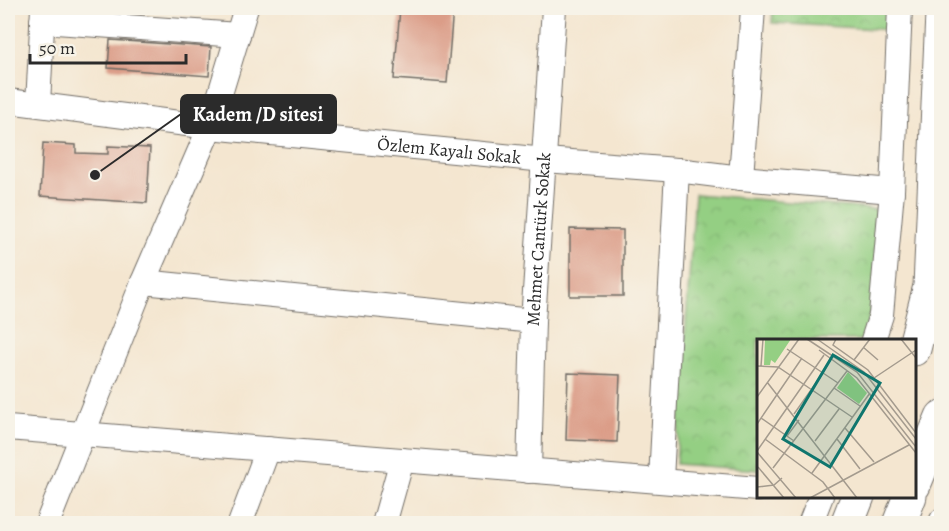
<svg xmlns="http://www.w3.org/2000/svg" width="949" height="531" font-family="Alegreya,serif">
<defs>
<pattern id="park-crowns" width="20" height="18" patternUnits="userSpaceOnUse" patternTransform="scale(1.5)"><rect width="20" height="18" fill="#94cf83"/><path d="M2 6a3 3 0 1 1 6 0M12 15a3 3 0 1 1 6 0" fill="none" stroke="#80b271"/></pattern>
</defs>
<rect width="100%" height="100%" fill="#f7f3e8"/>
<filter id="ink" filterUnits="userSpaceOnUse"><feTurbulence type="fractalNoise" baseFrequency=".0167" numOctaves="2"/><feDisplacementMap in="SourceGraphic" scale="12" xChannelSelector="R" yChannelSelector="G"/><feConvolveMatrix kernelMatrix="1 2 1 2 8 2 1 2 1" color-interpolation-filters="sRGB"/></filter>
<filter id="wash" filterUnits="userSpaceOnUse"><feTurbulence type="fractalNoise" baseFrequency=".008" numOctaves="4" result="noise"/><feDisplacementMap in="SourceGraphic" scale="24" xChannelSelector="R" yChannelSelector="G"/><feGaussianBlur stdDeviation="1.35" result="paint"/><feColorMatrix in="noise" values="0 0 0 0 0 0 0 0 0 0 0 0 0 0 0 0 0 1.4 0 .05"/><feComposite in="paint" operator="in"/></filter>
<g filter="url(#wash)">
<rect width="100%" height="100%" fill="#f4e6d0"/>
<!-- park -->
<path fill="url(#park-crowns)" stroke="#607d57" stroke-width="1.5" d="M773 8H894L893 30 772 23Z
M695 194 882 210 875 291 865 340H758V470L676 464Z"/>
<g id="blocks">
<!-- building -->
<path fill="#db9d88" d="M400 8H453L447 83 394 79Z
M110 40 211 47 209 76 108 68Z
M43 143 76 145V153L108 154V146L150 148 147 203 40 196Z
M570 229 623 230V296H570Z
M568 373 620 375 617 442 566 440Z"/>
</g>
</g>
<g filter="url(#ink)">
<use href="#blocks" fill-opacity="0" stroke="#716c65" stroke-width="1.5"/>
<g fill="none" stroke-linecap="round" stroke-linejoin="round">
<!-- street casing -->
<g stroke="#716c65" stroke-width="26">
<g id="street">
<path d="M42 21 238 35"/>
<path id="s1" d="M8 101 210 127 545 160 677 170 741 178 892 191"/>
<path d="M38 104 43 8"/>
<path d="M741 178 753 8"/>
<path d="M143 282 533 321"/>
<path d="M873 340 881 315 892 191 900 8"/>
<path d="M8 428 758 489"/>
<path id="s2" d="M529 471 533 321 554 8"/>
<path d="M661 480 677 170"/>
<path d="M47 524 143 282 210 127 246 8"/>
<path d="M240 524 268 449"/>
<path d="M384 524 402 460"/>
<path d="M810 524 821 496"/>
<path d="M940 524 942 520"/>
</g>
</g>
<!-- secondary casing -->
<g stroke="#716c65" stroke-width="35">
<path id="secondary" d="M914 349 930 286 942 14
M914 485 942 417
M847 524 858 496
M899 524 910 496"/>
</g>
<!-- street -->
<use href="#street" stroke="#fff" stroke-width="24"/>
<!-- secondary -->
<use href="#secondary" stroke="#fff" stroke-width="33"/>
</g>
</g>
<g text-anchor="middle" stroke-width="4.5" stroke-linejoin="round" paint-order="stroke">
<!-- street labels -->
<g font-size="18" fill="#2b2b2b" stroke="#f7f3e8">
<text dy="6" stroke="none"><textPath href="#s1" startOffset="444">Özlem Kayalı Sokak</textPath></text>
<text dy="6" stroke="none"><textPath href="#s2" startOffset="232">Mehmet Cantürk Sokak</textPath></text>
</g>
</g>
<!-- overview -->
<g transform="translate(757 339)">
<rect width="159" height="159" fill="#f4e6d0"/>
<path d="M8 0H34L18 24 14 21 13 26H7ZM91 33 110 54 102 65 80 49Z" fill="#94cf83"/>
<path fill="none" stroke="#a49b8e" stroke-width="1.5" d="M50 0 100 33 159 108M60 0 107 33 159 100M79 0 76 6 111 31 159 94M144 0 159 19M106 8 121 21M30 10 81 44M62 11 100 39 159 114M97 21 113 0M0 27 21 28 95 78M4 27 6 0M117 39 159 11M10 43 100 159M77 49 103 67M0 58 42 0M37 75 66 34M4 79 37 102M0 85 45 19M88 89 117 123M30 97 42 81M8 100 66 143 78 159M80 100 103 130M58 102 82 70M0 112 67 16M0 113 39 159M1 128 27 159M16 129 90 32M55 134 113 54M0 148 17 146 25 139M53 159 152 106"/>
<path fill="#0f766e" fill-opacity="0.15" stroke="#0f766e" stroke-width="3" d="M76 16 123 44 73 128 26 100Z"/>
<rect width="159" height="159" fill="none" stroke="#2b2b2b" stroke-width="3"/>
</g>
<!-- callouts -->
<path fill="none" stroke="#2b2b2b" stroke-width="2" d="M95 175L181 114"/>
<circle fill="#2b2b2b" stroke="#f7f3e8" stroke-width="2" cx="95" cy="175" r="6"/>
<rect fill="#2b2b2b" stroke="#2b2b2b" stroke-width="2" x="181" y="95" width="155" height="38" rx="6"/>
<g font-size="20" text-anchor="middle" font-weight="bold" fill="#fff">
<text x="258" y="121">Kadem /D sitesi</text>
</g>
<!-- margin -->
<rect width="949" height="531" fill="none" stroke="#f7f3e8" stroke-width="30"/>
<!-- scale -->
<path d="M30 54v9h156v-9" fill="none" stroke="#2b2b2b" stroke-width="3"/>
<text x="39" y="54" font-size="18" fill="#2b2b2b" stroke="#f7f3e8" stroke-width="4.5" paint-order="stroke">50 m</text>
</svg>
